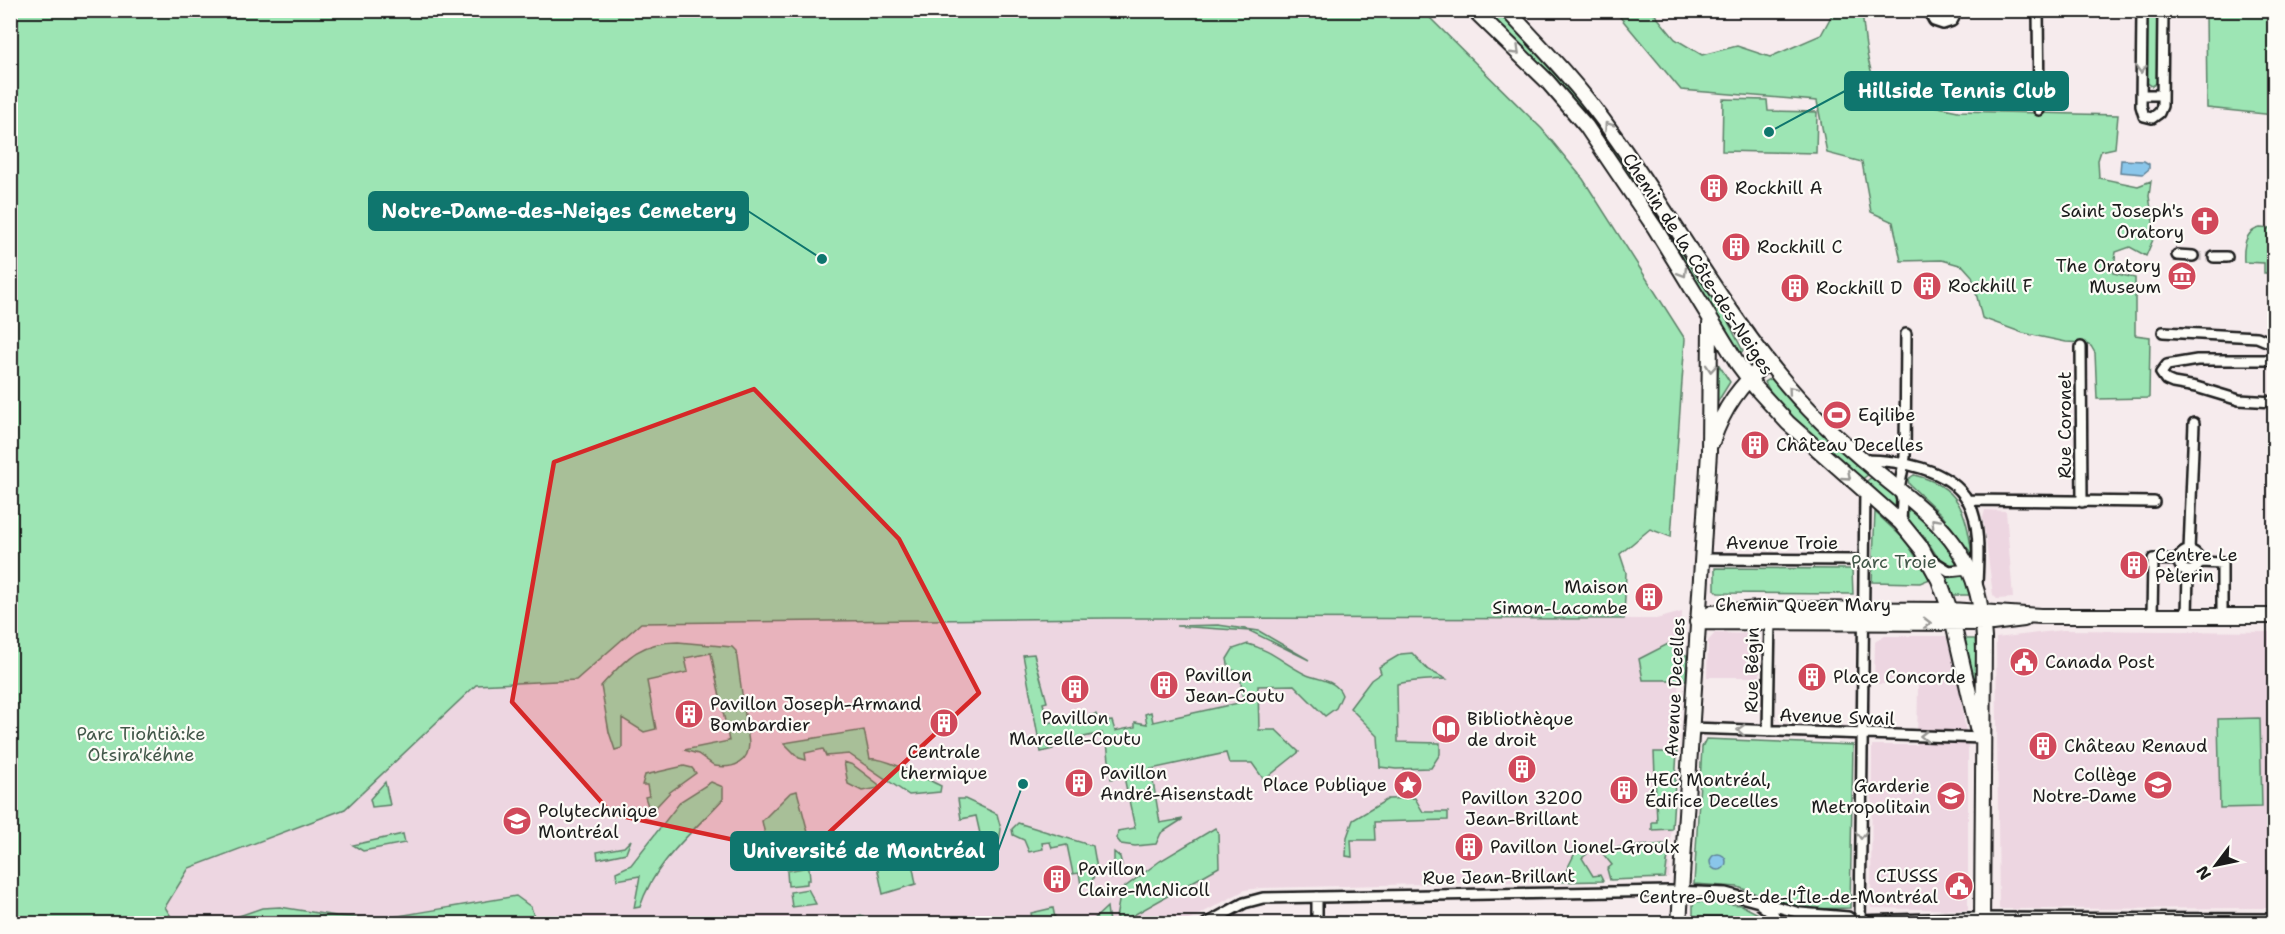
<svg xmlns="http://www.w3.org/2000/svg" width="2285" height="934" font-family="'Shantell Sans',sans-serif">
<rect width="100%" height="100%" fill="#f6ebed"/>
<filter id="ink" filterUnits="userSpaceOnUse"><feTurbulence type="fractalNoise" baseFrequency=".0167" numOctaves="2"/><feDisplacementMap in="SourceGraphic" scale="12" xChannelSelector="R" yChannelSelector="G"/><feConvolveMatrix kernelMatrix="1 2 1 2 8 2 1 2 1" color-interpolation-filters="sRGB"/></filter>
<g filter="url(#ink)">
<!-- built -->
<path fill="#edd6e1" d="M1985 510 2006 511 2013 598 1997 599 1993 595 1983 518Z
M1682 612 1669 878 1261 888 1245 890 1182 924H154L189 868 345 809 476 685 576 680 641 623 1111 618 1656 619Z
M2063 630 2274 632V908L1999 909 1996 638Z
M1715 633 1760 634V677H1707L1708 641Z
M1883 636H1946L1958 677 1968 748V910L1871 908 1872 745H1917L1918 684H1874L1875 642Z"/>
<!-- green -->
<path fill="#9de5b4" stroke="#5c8068" stroke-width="1.5" d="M10 11H1423L1542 129 1583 179 1685 339 1671 537 1650 529 1620 554 1626 572 1624 619 1111 618 641 623 576 680 476 685 345 809 189 868 165 907 175 923H11Z
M1483 11H1497C1539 54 1580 98 1615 148L1612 150 1566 90Z
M1615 11H1652L1675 39 1702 55 1737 46 1770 57 1821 35 1834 11H1862C1865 39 1866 72 1883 96L1958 111 2118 115 2115 148 2101 151 2098 160 2099 178 2138 186 2151 181 2149 196 2155 235 2146 256 2130 247 2116 252 2113 273 2135 278V335L2150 337 2149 398 2097 399 2095 353 2091 346 2084 343 2066 342 2023 333 1982 318 1972 276 1963 266 1942 260 1901 261 1893 222 1871 212 1862 162 1827 153 1817 101 1681 90Z
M2146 11H2160L2158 82 2152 86 2146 82Z
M2206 11H2274V115L2207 108Z
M1723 99 1767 100 1768 111 1817 112 1816 153 1722 151Z
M1616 150 1725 316 1743 351 1740 353 1663 226 1613 152Z
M2260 228 2274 229V273H2264V263L2244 262C2243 248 2244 231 2260 228Z
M1719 365 1730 382 1715 406Z
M1773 377 1803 413 1869 474 1861 480C1834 455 1780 415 1765 382Z
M1914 475C1960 486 1966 512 1972 554L1941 514 1909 484 1908 479Z
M1872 477 1896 496V511L1864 483Z
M1907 507H1910C1922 518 1958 551 1957 566L1942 564 1924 536 1908 521Z
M1875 512 1906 541 1930 579 1920 583 1872 582Z
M1715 568 1852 569 1853 594 1718 593 1715 590Z
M1964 576 1971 595H1950L1946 578Z
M1218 625 1259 631 1309 660 1250 631 1176 626Z
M1965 639H1975L1979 694 1977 695Z
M678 642 732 647 736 651 749 743C749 763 733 769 715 766L698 754 684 750 729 741 711 653 685 658 688 672 647 681 656 729 644 732 622 718V748L615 750 609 732 601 686C626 659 638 642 678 642Z
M1670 643 1679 647 1687 656 1686 680H1643L1639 659Z
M1248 644C1271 650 1286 665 1307 675 1319 680 1337 680 1342 695L1336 708 1325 716 1294 685 1258 686 1259 730H1276L1299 752 1264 780 1252 763H1229L1226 753 1151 769 1160 823 1183 819 1161 833 1156 844 1135 846 1121 844 1117 839 1118 831 1135 828 1124 777 1111 779 1107 742H1104L1102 733 1052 744 1053 749 1041 752 1023 655 1034 654 1047 702 1043 703 1048 723 1096 714 1099 722 1112 721 1115 731 1135 727V722L1147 724 1145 714 1151 712 1153 722 1243 702 1240 672 1229 669 1227 659 1233 649Z
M1412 653 1428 670 1446 679C1430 680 1414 680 1397 684L1398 742 1440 743V754L1431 768 1396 769 1380 767 1378 736 1350 708 1371 680 1381 673 1379 667 1401 654Z
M2260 718 2262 807 2220 808 2218 719Z
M864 730 870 759C882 756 922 777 937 784L941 786 940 792 909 795 849 754 826 756 823 749 805 753 806 760 799 758 784 743Z
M1706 739 1853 745 1850 908 1813 909 1783 904 1738 887 1694 884 1702 747Z
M1654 752H1677L1672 829 1652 830V822H1657Z
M844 762 853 765 878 784 879 788 862 791 848 784Z
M684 766 692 768 696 773 670 792 656 807 648 806 645 797 649 796 647 785H642L645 775Z
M385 782 390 805 372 807 370 799Z
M711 782 723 787V799C693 832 654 863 640 907L634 908 640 876 617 880 616 872 631 865 681 801Z
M797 791 810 840 771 848 773 857 770 858 762 821 790 793Z
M1415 798 1423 812H1448V820L1374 822 1375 840H1351L1352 857 1346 856 1347 837 1353 820 1388 799Z
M958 799H965L997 814 1001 829 999 842 983 847 976 816 961 819Z
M1018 823 1093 846 1097 869 1091 883 1081 885 1079 873 1073 874 1067 845 1052 848 1050 842 1042 843 1043 849 1029 852 1024 840 1013 835 1012 829Z
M1215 828 1218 832 1219 867 1125 920 1116 918 1121 890 1160 861Z
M403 834 405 843 363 851 353 845Z
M631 840 626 853 598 859 597 852 624 847Z
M908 841 916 884 883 894 873 848Z
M1664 844 1669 848 1665 878 1610 880 1607 869 1612 865 1599 849Z
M1584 848 1587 854 1582 858 1593 876 1600 875 1603 881 1552 882 1554 878 1563 877 1576 851Z
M1114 852 1120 857 1122 865 1111 879 1108 874 1114 861Z
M809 867 810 880H807V884L788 886 787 871Z
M808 889 816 904 792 907 790 892Z
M516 896 531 907 536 923H219L262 908 280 907 336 916 381 919Z
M1693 901 1741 905 1764 917 1693 916Z
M1107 907 1109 923H1090Z
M1053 908 1056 923H1033L1031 913Z
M861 915 877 923H842L849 918Z"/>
<!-- water -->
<path fill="#8ac6ea" stroke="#5e8298" stroke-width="1.5" d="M2121 160 2144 161 2149 164V169L2143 174 2120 172Z
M1710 862a8 8 0 1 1 16 0a8 8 0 1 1-16 0Z"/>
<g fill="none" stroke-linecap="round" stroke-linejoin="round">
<!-- street-tunnel -->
<path stroke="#cac2c3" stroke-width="9" stroke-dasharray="9 4.5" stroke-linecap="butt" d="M2193 256 2214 257"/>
<!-- street casing -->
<g stroke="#1c1c1c" stroke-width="14">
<path id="street" d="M1928 10 1934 21 1943 24 1952 21 1958 10
M2038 10 2039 110
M2142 10 2141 106 2144 116 2152 118 2159 113 2162 106 2163 10
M2141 95H2162
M2177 255 2193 256
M2214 257H2227
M2163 332 2257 337 2274 344
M2081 347 2082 502
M2274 360H2197L2167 365 2161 373 2166 380 2173 383 2196 387 2239 400 2274 402
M1863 460C1898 460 1949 468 1968 501 1981 524 1978 559 1977 584
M1967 500 2154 502
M1901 523 1902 500 1899 489 1905 457 1906 334
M2179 561a10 10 0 1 1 20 0a10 10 0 1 1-20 0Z
M2189 551 2194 423
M1701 559 1864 560
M1930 559 1949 571 1969 569
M2200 562 2222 563V616
M2152 616 2153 559 2179 560
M2187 616 2188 572
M1691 728 1983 738
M1768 731 1770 617
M1317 897V924
M1761 905 1774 915 1777 924
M1856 921 1966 918 2274 919
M1206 924 1244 903 1263 898 1670 891 1726 893 1800 913 1848 917 1852 921
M1696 924H1741
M1860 924 1865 491"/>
</g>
<!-- secondary casing -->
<g stroke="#1c1c1c" stroke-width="18">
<path id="secondary" d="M1474 10 1547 81 1586 126 1655 228 1738 364 1756 388 1788 423 1901 523 1922 549 1939 580 1950 610 1977 728 1982 736
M1507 10C1540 46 1574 80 1603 120 1664 203 1713 294 1778 374 1807 410 1840 441 1875 470 1904 495 1935 516 1957 548 1976 576 1982 606 1984 638L1982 924
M1712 442C1724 407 1740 385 1768 361
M1697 622 1712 613 1758 609 1950 610 2041 616H2274
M1697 622 1992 623 2024 619
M1679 924 1709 452 1710 323"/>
</g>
<!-- street -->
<use href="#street" stroke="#fdfcf7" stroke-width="9"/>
<!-- secondary -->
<use href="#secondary" stroke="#fdfcf7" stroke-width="14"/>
</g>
<!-- one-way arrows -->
<defs><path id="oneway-chevron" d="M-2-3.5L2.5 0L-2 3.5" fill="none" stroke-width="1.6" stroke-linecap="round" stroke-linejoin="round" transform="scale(1.5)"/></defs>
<g stroke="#989794">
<use href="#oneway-chevron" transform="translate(1516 51) rotate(44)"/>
<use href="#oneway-chevron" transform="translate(2141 69) rotate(91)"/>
<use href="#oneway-chevron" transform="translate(1608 126) rotate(-125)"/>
<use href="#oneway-chevron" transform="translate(1683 273) rotate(59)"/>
<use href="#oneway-chevron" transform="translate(1711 368) rotate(94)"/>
<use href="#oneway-chevron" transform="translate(1792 390) rotate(-130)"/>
<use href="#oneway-chevron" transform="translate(1847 476) rotate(41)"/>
<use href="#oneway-chevron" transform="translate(1935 522) rotate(-133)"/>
<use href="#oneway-chevron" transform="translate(1927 623)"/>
<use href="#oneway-chevron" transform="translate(1741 730) rotate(-178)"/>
<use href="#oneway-chevron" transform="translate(1924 736) rotate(-179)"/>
<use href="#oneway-chevron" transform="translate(1861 835) rotate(91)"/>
</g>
</g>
<!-- marked area -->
<path fill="#d62828" fill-opacity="0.2" stroke="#d62828" stroke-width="4.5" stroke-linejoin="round" d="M754 389 899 539 979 693 805 855 612 814 512 702 554 462Z"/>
<!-- icons -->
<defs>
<g id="building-disc" transform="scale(1.5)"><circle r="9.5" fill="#d1495b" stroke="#fdfcf7"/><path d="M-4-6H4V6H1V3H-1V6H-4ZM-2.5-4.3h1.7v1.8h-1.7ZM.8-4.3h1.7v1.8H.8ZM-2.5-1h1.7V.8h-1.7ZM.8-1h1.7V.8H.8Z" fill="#fff"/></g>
<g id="church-disc" transform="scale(1.5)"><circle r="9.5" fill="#d1495b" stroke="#fdfcf7"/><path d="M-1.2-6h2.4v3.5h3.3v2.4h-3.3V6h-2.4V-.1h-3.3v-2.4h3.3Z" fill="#fff"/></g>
<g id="museum-disc" transform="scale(1.5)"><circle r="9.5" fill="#d1495b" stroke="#fdfcf7"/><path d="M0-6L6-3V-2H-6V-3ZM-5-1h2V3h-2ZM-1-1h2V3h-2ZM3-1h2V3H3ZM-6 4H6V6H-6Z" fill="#fff"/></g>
<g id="stadium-disc" transform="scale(1.5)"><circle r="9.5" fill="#d1495b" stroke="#fdfcf7"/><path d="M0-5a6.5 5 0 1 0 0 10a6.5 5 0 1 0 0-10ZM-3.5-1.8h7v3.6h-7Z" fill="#fff"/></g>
<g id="civic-disc" transform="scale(1.5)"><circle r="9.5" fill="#d1495b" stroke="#fdfcf7"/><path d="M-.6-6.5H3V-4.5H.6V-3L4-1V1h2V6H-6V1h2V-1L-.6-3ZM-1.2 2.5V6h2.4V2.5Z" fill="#fff"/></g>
<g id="library-disc" transform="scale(1.5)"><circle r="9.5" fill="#d1495b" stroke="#fdfcf7"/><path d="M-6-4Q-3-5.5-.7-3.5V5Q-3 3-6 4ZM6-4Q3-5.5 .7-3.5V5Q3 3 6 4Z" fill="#fff"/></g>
<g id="sight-disc" transform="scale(1.5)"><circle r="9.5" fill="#d1495b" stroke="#fdfcf7"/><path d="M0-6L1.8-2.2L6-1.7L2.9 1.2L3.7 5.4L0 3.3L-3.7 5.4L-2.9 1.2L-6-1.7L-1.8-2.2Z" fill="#fff"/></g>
<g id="school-disc" transform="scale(1.5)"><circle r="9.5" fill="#d1495b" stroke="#fdfcf7"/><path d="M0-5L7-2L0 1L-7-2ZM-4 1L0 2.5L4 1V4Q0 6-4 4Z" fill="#fff"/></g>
<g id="university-disc" transform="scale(1.5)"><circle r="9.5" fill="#d1495b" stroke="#fdfcf7"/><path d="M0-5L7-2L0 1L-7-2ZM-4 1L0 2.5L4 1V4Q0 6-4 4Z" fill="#fff"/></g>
</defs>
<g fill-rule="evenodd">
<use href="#building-disc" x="1714" y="188"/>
<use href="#church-disc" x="2205" y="221"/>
<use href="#building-disc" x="1736" y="247"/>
<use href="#museum-disc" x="2182" y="276"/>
<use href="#building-disc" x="1927" y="286"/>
<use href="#building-disc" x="1795" y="288"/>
<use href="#stadium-disc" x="1837" y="415"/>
<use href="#building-disc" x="1755" y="445"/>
<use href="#building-disc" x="2134" y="565"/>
<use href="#building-disc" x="1649" y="597"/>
<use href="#civic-disc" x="2024" y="662"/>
<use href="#building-disc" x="1812" y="677"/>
<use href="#building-disc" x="1164" y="685"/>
<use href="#building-disc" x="1075" y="689"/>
<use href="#building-disc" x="689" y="714"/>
<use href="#building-disc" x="944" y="723"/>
<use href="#library-disc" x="1446" y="729"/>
<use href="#building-disc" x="2043" y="746"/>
<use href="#building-disc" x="1522" y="769"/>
<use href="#building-disc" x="1079" y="783"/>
<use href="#sight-disc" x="1408" y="785"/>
<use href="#school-disc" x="2158" y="785"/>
<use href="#building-disc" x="1624" y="790"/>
<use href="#school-disc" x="1951" y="796"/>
<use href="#university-disc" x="517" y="821"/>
<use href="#building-disc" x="1469" y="847"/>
<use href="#building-disc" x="1057" y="879"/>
<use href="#civic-disc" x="1959" y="886"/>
</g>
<g text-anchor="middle" stroke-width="4.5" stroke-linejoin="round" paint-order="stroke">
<!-- poi labels -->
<g font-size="18" fill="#1c1c1c" stroke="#fdfcf7" text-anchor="start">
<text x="1735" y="194">Rockhill A</text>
<text x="2184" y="217" text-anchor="end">Saint Joseph's<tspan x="2184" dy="21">Oratory</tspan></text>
<text x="1757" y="253">Rockhill C</text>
<text x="2161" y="272" text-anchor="end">The Oratory<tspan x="2161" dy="21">Museum</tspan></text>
<text x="1948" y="292">Rockhill F</text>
<text x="1816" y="294">Rockhill D</text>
<text x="1858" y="421">Eqilibe</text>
<text x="1776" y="451">Château Decelles</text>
<text x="2155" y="561">Centre Le<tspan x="2155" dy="21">Pèlerin</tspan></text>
<text x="1628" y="593" text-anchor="end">Maison<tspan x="1628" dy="21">Simon-Lacombe</tspan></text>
<text x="2045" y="668">Canada Post</text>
<text x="1185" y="681">Pavillon<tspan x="1185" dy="21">Jean-Coutu</tspan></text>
<text x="1833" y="683">Place Concorde</text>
<text x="710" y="710">Pavillon Joseph-Armand<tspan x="710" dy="21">Bombardier</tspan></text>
<text x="1075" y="724" text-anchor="middle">Pavillon<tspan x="1075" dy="21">Marcelle-Coutu</tspan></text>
<text x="1467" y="725">Bibliothèque<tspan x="1467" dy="21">de droit</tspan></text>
<text x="2064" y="752">Château Renaud</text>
<text x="944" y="758" text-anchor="middle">Centrale<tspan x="944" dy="21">thermique</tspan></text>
<text x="1100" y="779">Pavillon<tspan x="1100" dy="21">André-Aisenstadt</tspan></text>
<text x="2137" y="781" text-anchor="end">Collège<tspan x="2137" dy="21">Notre-Dame</tspan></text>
<text x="1645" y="786">HEC Montréal,<tspan x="1645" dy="21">Édifice Decelles</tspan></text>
<text x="1387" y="791" text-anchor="end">Place Publique</text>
<text x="1930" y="792" text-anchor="end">Garderie<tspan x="1930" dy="21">Metropolitain</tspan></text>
<text x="1522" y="804" text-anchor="middle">Pavillon 3200<tspan x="1522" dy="21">Jean-Brillant</tspan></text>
<text x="538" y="817">Polytechnique<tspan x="538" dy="21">Montréal</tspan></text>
<text x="1490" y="853">Pavillon Lionel-Groulx</text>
<text x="1078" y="875">Pavillon<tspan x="1078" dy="21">Claire-McNicoll</tspan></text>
<text x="1938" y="882" text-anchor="end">CIUSSS<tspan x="1938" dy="21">Centre-Ouest-de-l'Île-de-Montréal</tspan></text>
</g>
<!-- street labels -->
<g font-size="18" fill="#1c1c1c" stroke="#fdfcf7">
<text transform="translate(1698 264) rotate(57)" y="6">Chemin de la Côte-des-Neiges</text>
<text transform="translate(2065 425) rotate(-90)" y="6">Rue Coronet</text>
<text x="1782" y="549">Avenue Troie</text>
<text x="1803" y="611">Chemin Queen Mary</text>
<text transform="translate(1752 670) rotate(-89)" y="6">Rue Bégin</text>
<text transform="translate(1675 687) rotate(-87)" y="6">Avenue Decelles</text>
<text transform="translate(1837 717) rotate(2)" y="6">Avenue Swail</text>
<text transform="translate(1499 877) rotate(-1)" y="6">Rue Jean-Brillant</text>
</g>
<!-- park labels -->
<g font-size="18" fill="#43584a" stroke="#fdfcf7">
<text x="1894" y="568">Parc Troie</text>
<text x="141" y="740">Parc Tiohtià:ke<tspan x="141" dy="21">Otsira'kéhne</tspan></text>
</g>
</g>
<!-- callouts -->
<path fill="none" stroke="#0f766e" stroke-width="2" d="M1769 132L1845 91M822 259L748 211M1023 784L998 851"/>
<g fill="#0f766e" stroke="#fdfcf7" stroke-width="2">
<circle cx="1769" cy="132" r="6"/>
<circle cx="822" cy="259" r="6"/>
<circle cx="1023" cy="784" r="6"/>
</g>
<g fill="#0f766e" stroke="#0f766e" stroke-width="2">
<rect x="1845" y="72" width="223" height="38" rx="6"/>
<rect x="369" y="192" width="379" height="38" rx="6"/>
<rect x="731" y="832" width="267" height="38" rx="6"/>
</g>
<g font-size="20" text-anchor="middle" font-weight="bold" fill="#fff">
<text x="1957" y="98">Hillside Tennis Club</text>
<text x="559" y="218">Notre-Dame-des-Neiges Cemetery</text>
<text x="864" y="858">Université de Montréal</text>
</g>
<!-- margin -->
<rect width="2285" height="934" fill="none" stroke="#fdfcf7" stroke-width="36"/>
<rect x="18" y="18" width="2249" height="898" fill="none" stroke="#1c1c1c" stroke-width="2" filter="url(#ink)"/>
<!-- north arrow -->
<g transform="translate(2216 865) rotate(238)" stroke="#fdfcf7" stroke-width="4.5" paint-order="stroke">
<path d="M0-4.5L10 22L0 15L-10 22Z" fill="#1c1c1c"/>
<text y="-9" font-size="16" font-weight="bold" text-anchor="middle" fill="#1c1c1c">N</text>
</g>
</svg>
